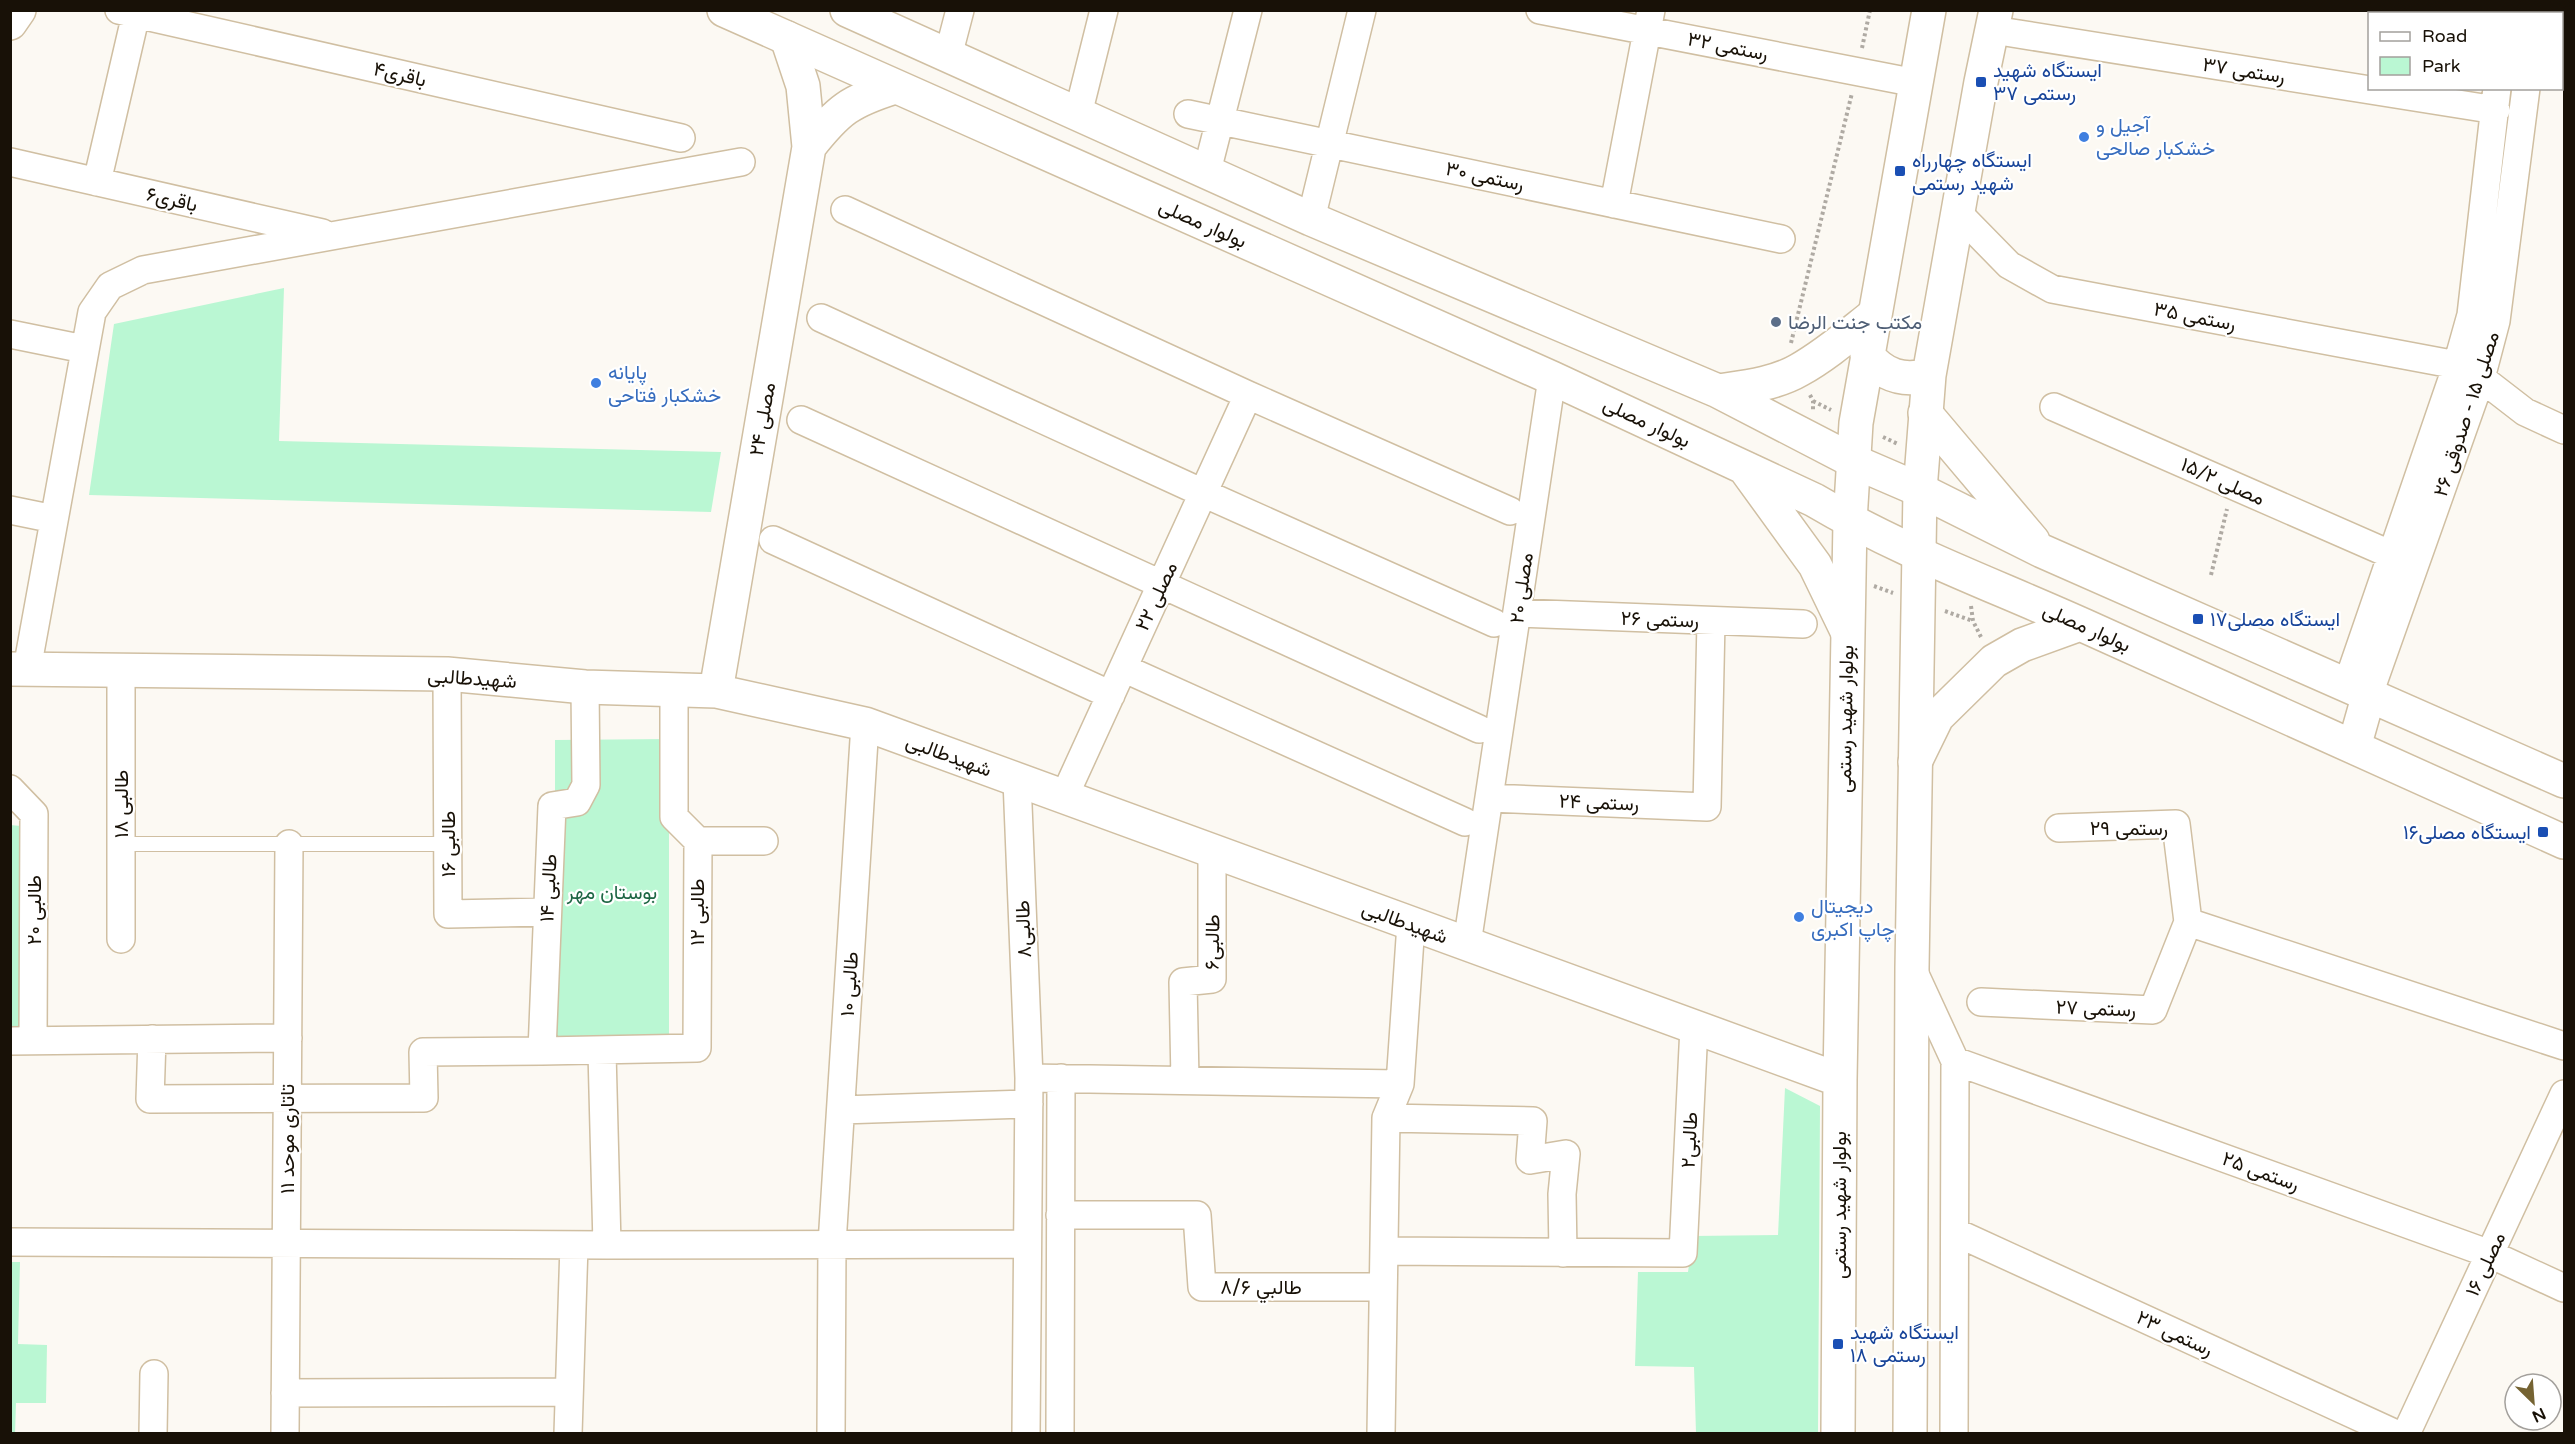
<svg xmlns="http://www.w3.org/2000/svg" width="2575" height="1444" font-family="'Varela Round',Vazirmatn,sans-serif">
<rect width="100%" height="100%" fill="#fcf9f3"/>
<!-- green -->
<path fill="#baf7d3" d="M284 288 279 441 721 452 711 512 89 495 114 324Z
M669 739V1043L555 1044V740Z
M10 825 21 826 22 1041H11Z
M1785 1088 1820 1106 1818 1433H1696L1694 1367 1635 1366 1638 1272H1688L1693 1236 1778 1235Z
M11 1262H20L18 1344 47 1345 46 1403H16L15 1434 10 1433Z"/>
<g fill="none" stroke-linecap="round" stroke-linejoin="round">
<!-- lane casing -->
<g stroke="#d0bfa2" stroke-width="16">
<path id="lane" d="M121 844H448"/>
</g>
<!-- street casing -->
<g stroke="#d0bfa2" stroke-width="30">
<path id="street" d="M119 10 681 138
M1540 10 1916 83
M2493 10 2494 14
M2530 14 2531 10
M1993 30 2496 110
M948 56 960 10
M1078 114 1104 10
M1188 114 1781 239
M10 162 322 233
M1207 171 1248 10
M97 182 136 14
M1614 204 1651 10
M845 210 1248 395 1510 511
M1958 213 2009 265 2052 289 2457 365
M1311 219 1362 10
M821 318 1203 493 1494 623
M10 334 84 349
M2481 378 2525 412 2564 430
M2054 407 2392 555
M801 420 1479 729
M10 510 54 519
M773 540 1111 695
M1518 613 1803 624
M1123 668 1465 822
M27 669 92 312 110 286 143 270 741 162
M447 674 448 914 547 912
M2347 685 2457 365 2471 315 2497 88
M585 687 586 785 577 802 552 806 542 1051 697 1048 698 841 674 817V691
M2369 694 2481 378 2496 321 2526 88
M1017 780 1029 1078 1026 1434
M10 789 34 814 33 1040
M1064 797 1248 395
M1490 798 1707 807 1711 621
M698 841H764
M2188 922 2564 1046
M121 939V670
M1467 944 1552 378
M1913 970 1955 1061 1954 1434
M1981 1002 2153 1010 2188 922 2176 824 2059 828
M152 1039 150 1099 424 1098 423 1052 542 1051
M10 1041 288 1038
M602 1052 607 1245
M1955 1061 2490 1254 2564 1288
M1029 1078 1400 1084
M1185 1080 1183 982 1212 979V851
M841 1110 1029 1104
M1386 1118 1533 1121 1530 1160 1566 1154 1562 1194 1563 1253
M1060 1215H1197L1202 1287H1383
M1955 1232 2396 1434
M10 1242 607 1245 1027 1244
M1384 1251 1683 1253 1694 1027
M285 1393 569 1392
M153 1434 154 1374
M285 1434 289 844
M568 1434 574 1245
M831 1434 832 1244 865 724
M1060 1434 1061 1078
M1381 1434 1386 1118 1400 1084 1411 924
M2406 1434 2564 1094"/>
</g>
<!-- secondary casing -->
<g stroke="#d0bfa2" stroke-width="36">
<path id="secondary" d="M10 23 19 10
M809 147C838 110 850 101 895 87
M1867 355C1884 376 1903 382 1929 375
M10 669 447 674 585 687 716 691 865 724 1840 1080
M716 691 809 147 803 86 787 38
M1838 1434 1840 1080 1850 521 1856 423 1929 10
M1910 1434 1912 968 1920 490 1929 375 1981 82 1996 10"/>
</g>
<!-- primary casing -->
<g stroke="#d0bfa2" stroke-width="36">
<path id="primary" d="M724 10 1552 378 1814 500C1900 551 1994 585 2085 626 2245 698 2404 770 2564 842
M847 10 1311 219 1718 391 1855 462 1920 490 2042 551 2564 781
M1718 391C1745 387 1775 384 1799 370 1826 355 1850 334 1874 315
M1925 413 2033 541
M1746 470 1815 565 1847 631
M2354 747 2369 694
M1915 762 1937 717 1994 661 2022 645 2080 624"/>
</g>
<!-- path -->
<path stroke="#afaaa3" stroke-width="4" stroke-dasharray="3 3" stroke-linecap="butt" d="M1862 48 1870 10
M1791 343 1852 93
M1810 395 1813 401V411
M1813 401 1831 410
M1883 437 1898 444
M2211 575 2227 509
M1874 586 1893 593
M1971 606 1973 621 1982 639
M1945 611 1973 621"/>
<!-- lane -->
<use href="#lane" stroke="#fff" stroke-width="14"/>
<!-- street -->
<use href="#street" stroke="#fff" stroke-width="27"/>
<!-- secondary -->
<use href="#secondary" stroke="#fff" stroke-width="33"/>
<!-- primary -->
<use href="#primary" stroke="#fff" stroke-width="33"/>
</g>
<!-- markers -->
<g fill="#1a4fb4" stroke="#fff" stroke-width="2">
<rect x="1975" y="76" width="12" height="12" rx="3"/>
<rect x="1894" y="165" width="12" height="12" rx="3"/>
<rect x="2192" y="613" width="12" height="12" rx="3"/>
<rect x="2537" y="826" width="12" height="12" rx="3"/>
<rect x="1832" y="1338" width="12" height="12" rx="3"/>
</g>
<g fill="#3f7fe0" stroke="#fff" stroke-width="2">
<circle cx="2084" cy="137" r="6"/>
<circle cx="596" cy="383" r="6"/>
<circle cx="1799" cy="917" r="6"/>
</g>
<circle fill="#5c6f8a" stroke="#fff" stroke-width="2" cx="1776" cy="322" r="6"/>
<g text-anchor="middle" stroke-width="4.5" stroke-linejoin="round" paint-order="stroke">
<!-- street labels -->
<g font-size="20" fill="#181107" stroke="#fff">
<text transform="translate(1728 46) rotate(11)" y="7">رستمی ۳۲</text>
<text transform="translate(2244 70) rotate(9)" y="7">رستمی ۳۷</text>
<text transform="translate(400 74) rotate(13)" y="7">باقری۴</text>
<text transform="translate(1485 176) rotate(12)" y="7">رستمی ۳۰</text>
<text transform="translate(172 199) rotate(13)" y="7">باقری۶</text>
<text transform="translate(1203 223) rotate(24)" y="7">بولوار مصلی</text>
<text transform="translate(2195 316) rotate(11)" y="7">رستمی ۳۵</text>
<text transform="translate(2466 414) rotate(-72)" y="7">مصلی ۱۵ - صدوقی ۲۶</text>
<text transform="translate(762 419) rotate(-80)" y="7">مصلی ۲۴</text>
<text transform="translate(1647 422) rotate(25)" y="7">بولوار مصلی</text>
<text transform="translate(2223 481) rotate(24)" y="7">مصلی ۱۵/۲</text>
<text transform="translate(1521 588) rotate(-82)" y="7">مصلی ۲۰</text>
<text transform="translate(1156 596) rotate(-65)" y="7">مصلی ۲۲</text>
<text transform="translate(1660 619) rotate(2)" y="7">رستمی ۲۶</text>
<text transform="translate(2087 627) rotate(24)" y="7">بولوار مصلی</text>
<text transform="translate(472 678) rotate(4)" y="7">شهیدطالبی</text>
<text transform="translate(1845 719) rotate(-89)" y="7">بولوار شهید رستمی</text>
<text transform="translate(949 755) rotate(20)" y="7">شهیدطالبی</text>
<text transform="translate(1599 802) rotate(2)" y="7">رستمی ۲۴</text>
<text transform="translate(121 804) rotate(-90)" y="7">طالبی ۱۸</text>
<text x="2129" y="835">رستمی ۲۹</text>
<text transform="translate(448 844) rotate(-90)" y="7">طالبی ۱۶</text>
<text transform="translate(548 888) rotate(-87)" y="7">طالبی ۱۴</text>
<text transform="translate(34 910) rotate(-90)" y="7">طالبی ۲۰</text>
<text transform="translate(697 912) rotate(-90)" y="7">طالبی ۱۲</text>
<text transform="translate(1405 922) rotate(20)" y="7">شهیدطالبی</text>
<text transform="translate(1023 929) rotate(-92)" y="7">طالبی۸</text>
<text transform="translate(1212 942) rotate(-89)" y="7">طالبی۶</text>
<text transform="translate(849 984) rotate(-86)" y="7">طالبی ۱۰</text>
<text transform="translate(2096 1008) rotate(2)" y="7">رستمی ۲۷</text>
<text transform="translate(287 1139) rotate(-90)" y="7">تاتاری موحد ۱۱</text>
<text transform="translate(1689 1140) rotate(-87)" y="7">طالبی۲</text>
<text transform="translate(2261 1171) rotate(20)" y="7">رستمی ۲۵</text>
<text transform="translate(1839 1205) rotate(-90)" y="7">بولوار شهید رستمی</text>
<text transform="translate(2485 1264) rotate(-65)" y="7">مصلی ۱۶</text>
<text x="1261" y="1294">طالبي ۸/۶</text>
<text transform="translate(2175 1333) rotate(25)" y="7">رستمی ۲۳</text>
</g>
<!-- transit labels -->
<g font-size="20" fill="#164399" stroke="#fff" text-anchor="start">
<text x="1993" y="77">ایستگاه شهید<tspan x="1993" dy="23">رستمی ۳۷</tspan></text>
<text x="1912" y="167">ایستگاه چهارراه<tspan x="1912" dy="23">شهید رستمی</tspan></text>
<text x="2210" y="626">ایستگاه مصلی۱۷</text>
<text x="2531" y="839" text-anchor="end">ایستگاه مصلی۱۶</text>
<text x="1850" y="1339">ایستگاه شهید<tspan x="1850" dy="23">رستمی ۱۸</tspan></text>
</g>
<!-- shop labels -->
<g font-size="20" fill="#366cbe" stroke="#fff" text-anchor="start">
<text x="2096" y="132">آجیل و<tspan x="2096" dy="23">خشکبار صالحی</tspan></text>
<text x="608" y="379">پایانه<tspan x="608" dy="23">خشکبار فتاحی</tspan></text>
<text x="1811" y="913">دیجیتال<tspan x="1811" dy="23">چاپ اکبری</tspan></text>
</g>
<!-- service labels -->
<g font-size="20" fill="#4e5e75" stroke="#fff" text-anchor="start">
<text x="1788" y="329">مكتب جنت الرضا</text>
</g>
<!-- park labels -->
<g font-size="20" fill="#1e6644" stroke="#fff">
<text x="612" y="899">بوستان مهر</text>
</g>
</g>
<!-- border -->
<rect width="2575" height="1444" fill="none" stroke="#181107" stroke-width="24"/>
<!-- legend -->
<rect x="2368" y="12" width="195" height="78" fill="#ffffff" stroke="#a3a09c" stroke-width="1.5"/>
<rect x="2380" y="32" width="30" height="9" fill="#ffffff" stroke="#a3a09c" stroke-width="1.5"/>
<text x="2422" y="42" font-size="18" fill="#181107">Road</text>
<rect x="2380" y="57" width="30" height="18" fill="#baf7d3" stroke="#a3a09c" stroke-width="1.5"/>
<text x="2422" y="72" font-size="18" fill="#181107">Park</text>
<!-- north arrow -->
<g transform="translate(2533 1402) rotate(155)"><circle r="28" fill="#ffffff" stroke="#a3a09c" stroke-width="1.5"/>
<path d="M0-4.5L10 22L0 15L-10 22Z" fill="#756332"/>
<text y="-9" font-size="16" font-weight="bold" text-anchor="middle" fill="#181107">N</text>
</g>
</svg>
